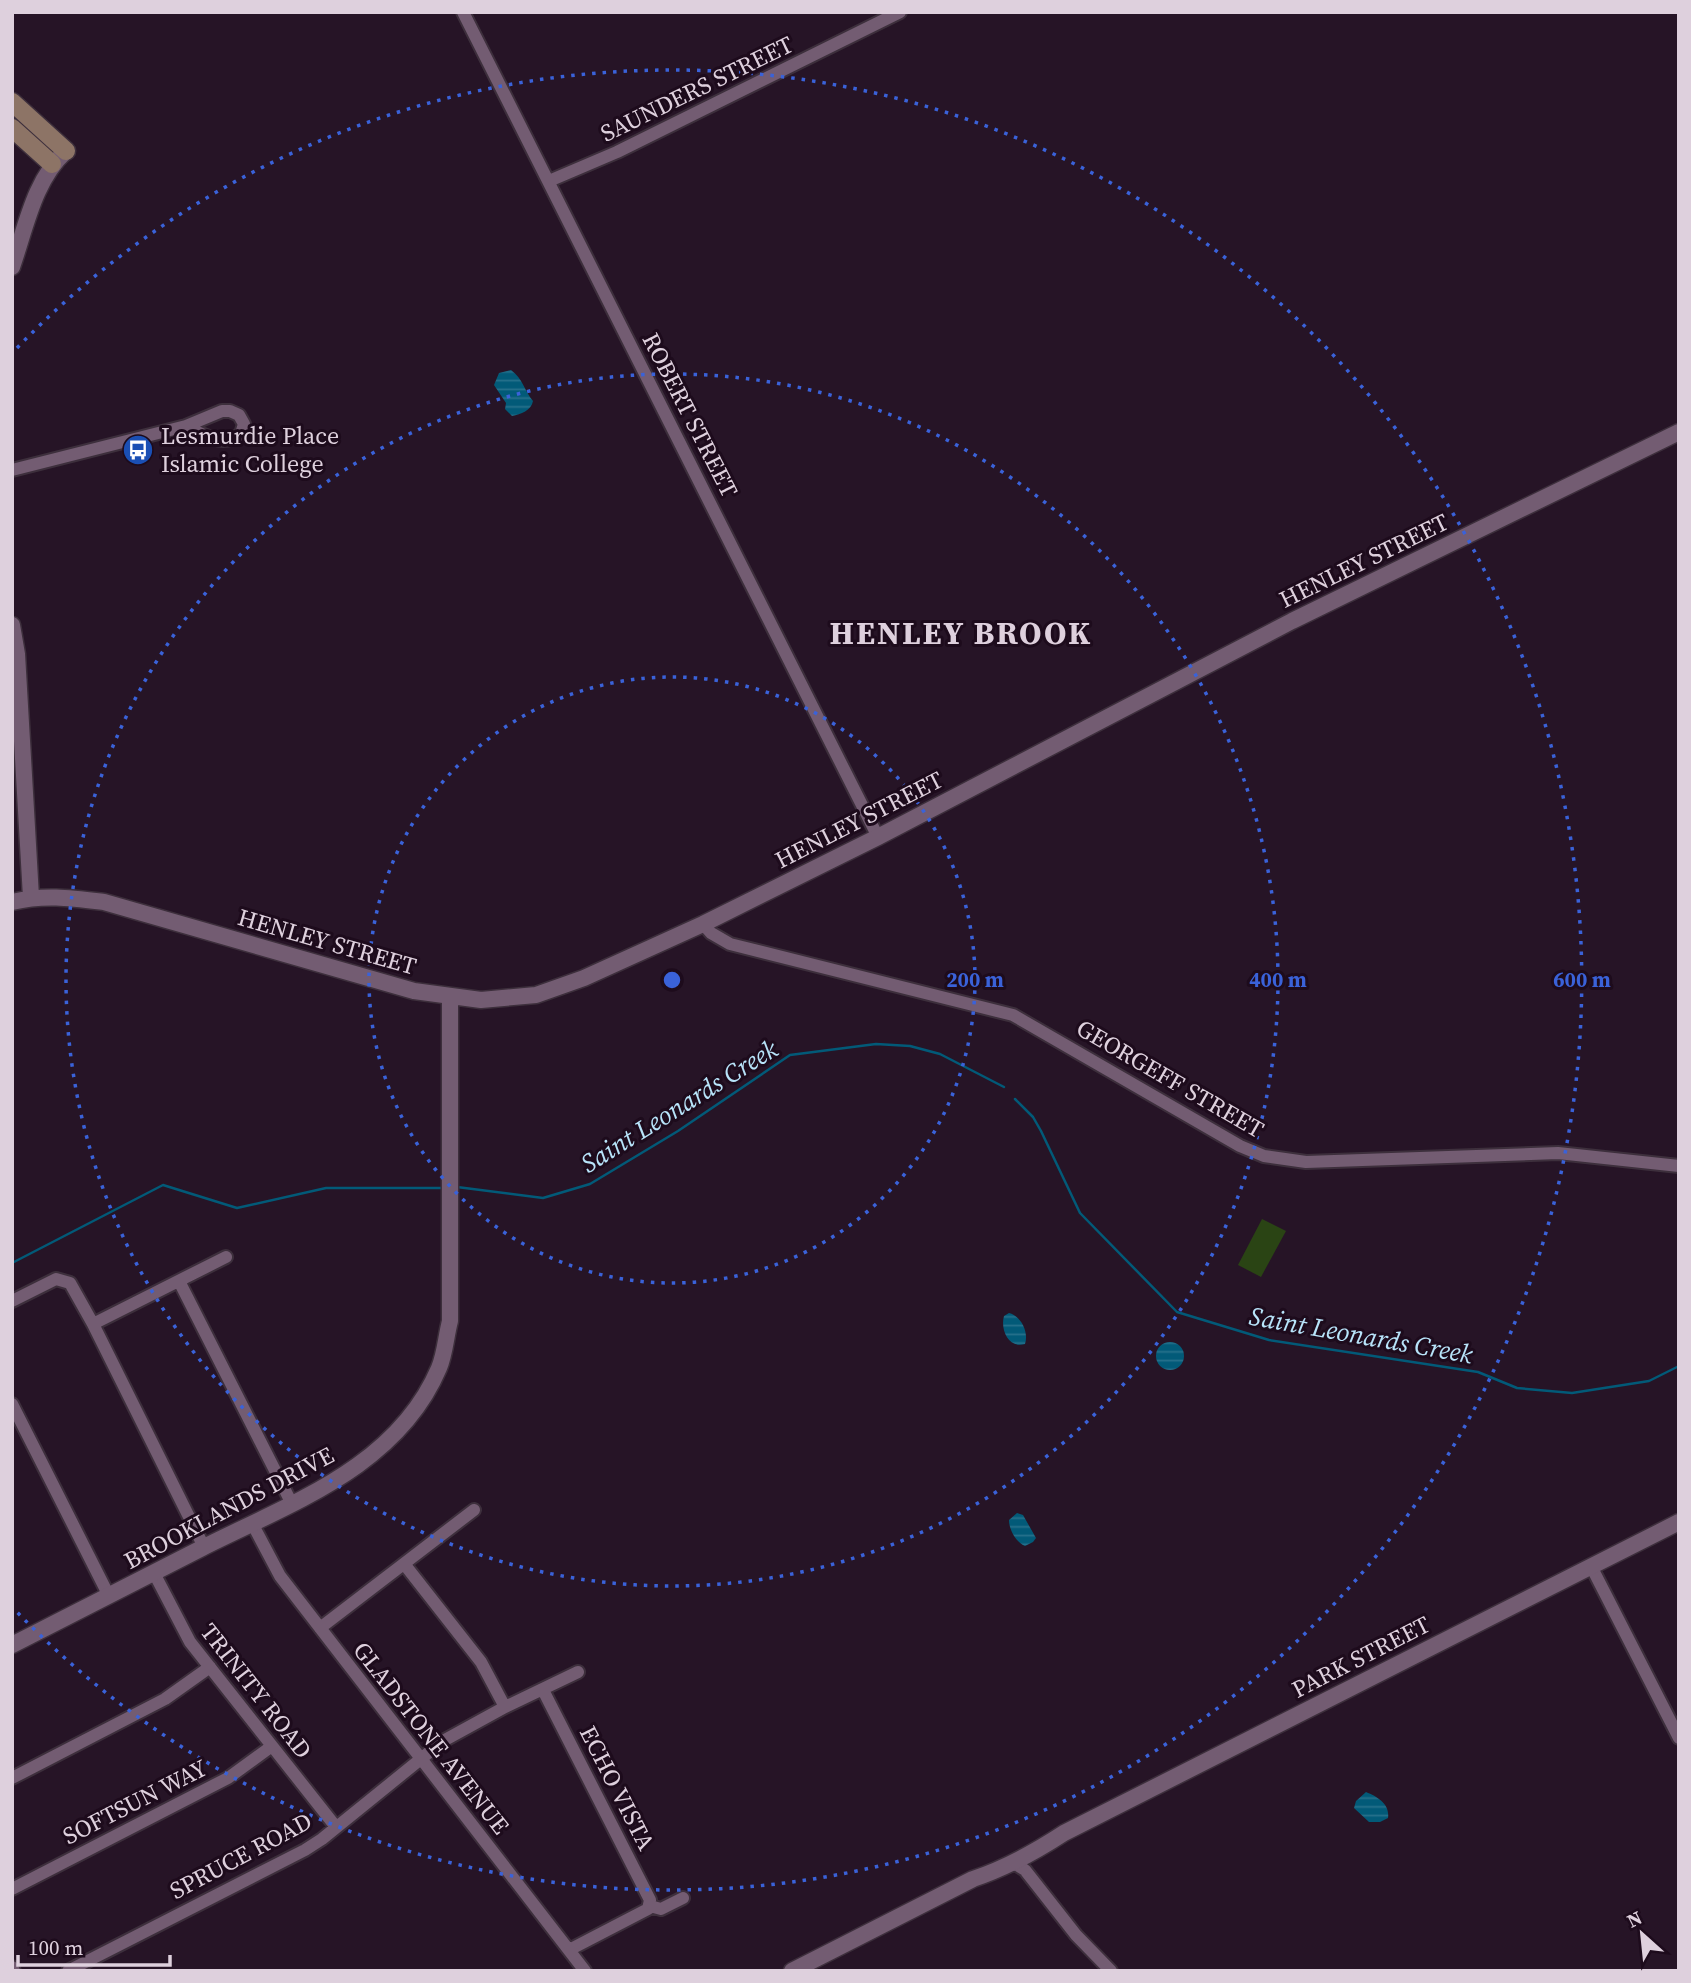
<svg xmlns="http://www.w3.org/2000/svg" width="1691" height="1983" font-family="'Source Serif 4',serif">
<defs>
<pattern id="water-rules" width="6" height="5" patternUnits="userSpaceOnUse" patternTransform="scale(1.75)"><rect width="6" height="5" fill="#025a78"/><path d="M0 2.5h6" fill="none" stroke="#26718b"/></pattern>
</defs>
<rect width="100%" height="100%" fill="#261426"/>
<!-- green -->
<path fill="#2a4414" d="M1262 1219 1286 1231 1261 1277 1238 1265Z"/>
<!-- water -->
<path fill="url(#water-rules)" d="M511 370C523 379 524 390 533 401 531 411 521 414 512 416L505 409 506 403 494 385 499 373Z
M1009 1313C1021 1316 1029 1332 1025 1344 1009 1349 1000 1330 1004 1316Z
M1156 1356a14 14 0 1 1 28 0a14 14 0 1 1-28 0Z
M1017 1513 1023 1515 1036 1538 1033 1542 1025 1546C1016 1542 1009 1530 1009 1520Z
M1366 1792C1378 1797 1390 1804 1388 1818L1380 1822H1369L1354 1808 1356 1801Z"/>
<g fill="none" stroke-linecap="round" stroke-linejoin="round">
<!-- stream -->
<path stroke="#025a78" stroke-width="2.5" d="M1015 1099 1033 1117 1041 1131 1080 1213 1177 1312 1269 1340 1478 1372 1517 1388 1572 1393 1649 1381 1679 1366
M457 1187 543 1198 590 1184 678 1131 790 1055 876 1044 910 1046 940 1054 1004 1087
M12 1263 163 1185 237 1208 326 1188H443"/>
<!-- minor casing -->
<g stroke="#3d2f3c" stroke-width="16">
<path id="minor" d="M463 12 878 837
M549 181 617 152 900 12
M12 470 186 426 222 411H230L239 415 244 424 241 434C223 447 204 436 186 426
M703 924 711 933 730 944 1013 1015 1240 1146 1264 1156 1306 1162 1558 1153 1679 1166
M179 1281 292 1504
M12 1301 56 1279 70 1283 93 1324 204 1547
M93 1324 226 1257
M12 1404 109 1596
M253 1525 280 1576 585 1971
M405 1565 481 1662 505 1707
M1591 1566 1679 1738
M154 1573 190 1642 336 1827
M320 1628 474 1510
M543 1690 650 1900 648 1909 569 1950
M12 1778 165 1699 210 1667
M1010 1864 1017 1865 1025 1870 1076 1935 1111 1971
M12 1889 228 1778 272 1746
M650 1906 661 1909 683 1898
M12 1967 14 1971
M68 1971 305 1850 322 1839 443 1741 505 1707 578 1672"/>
</g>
<!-- tertiary casing -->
<g stroke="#3d2f3c" stroke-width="19">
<path id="tertiary" d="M12 267C26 227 34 180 66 151
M12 625 17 654 31 897
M12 902C44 894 72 898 104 902L414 991 481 1000 536 995 584 978 703 924 878 837 1292 621 1679 432
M12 1645C76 1613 139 1580 202 1548 291 1503 397 1467 439 1368 445 1354 446 1336 450 1321V997
M792 1971 973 1879C1006 1868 1035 1852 1064 1833L1679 1522"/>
</g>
<!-- secondary casing -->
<g stroke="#3d2f3c" stroke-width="21">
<path id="secondary" d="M12 102 66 151
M12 128 52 164"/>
</g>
<!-- minor -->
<use href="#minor" stroke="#735c72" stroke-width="12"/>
<!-- tertiary -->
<use href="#tertiary" stroke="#735c72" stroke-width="16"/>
<!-- secondary -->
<use href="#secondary" stroke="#8d7466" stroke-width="18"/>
</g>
<!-- distance rings -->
<g fill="none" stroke="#3a62d9" stroke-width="3.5" stroke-dasharray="3.5 7">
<circle cx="672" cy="980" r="303"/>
<circle cx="672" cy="980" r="606"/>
<path d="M17 348A910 910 0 1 1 17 1612"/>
</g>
<!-- icons -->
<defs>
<g id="bus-disc" transform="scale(1.575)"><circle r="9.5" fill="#1a4fb4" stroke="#1d0b1c"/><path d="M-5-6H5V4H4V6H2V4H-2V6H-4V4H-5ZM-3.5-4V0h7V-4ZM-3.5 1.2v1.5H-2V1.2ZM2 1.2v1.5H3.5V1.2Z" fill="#fff"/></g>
</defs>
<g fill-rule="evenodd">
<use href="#bus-disc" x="138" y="450"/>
</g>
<g text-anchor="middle" stroke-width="6" stroke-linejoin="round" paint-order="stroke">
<!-- street labels -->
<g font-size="24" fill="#ded0dd" stroke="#1d0b1c">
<text transform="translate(697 89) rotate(-26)" y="8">SAUNDERS STREET</text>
<text transform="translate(690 415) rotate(63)" y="8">ROBERT STREET</text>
<text transform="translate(1364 561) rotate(-26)" y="8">HENLEY STREET</text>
<text transform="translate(859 820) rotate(-27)" y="8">HENLEY STREET</text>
<text transform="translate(327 942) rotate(16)" y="8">HENLEY STREET</text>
<text transform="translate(1170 1079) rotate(30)" y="8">GEORGEFF STREET</text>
<text transform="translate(229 1508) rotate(-28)" y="8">BROOKLANDS DRIVE</text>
<text transform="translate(1361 1657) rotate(-27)" y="8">PARK STREET</text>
<text transform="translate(256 1691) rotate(52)" y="8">TRINITY ROAD</text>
<text transform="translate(431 1738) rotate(52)" y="8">GLADSTONE AVENUE</text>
<text transform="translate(617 1788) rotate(63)" y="8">ECHO VISTA</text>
<text transform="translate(135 1802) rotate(-27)" y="8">SOFTSUN WAY</text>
<text transform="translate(241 1856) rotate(-28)" y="8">SPRUCE ROAD</text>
</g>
<!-- poi labels -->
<g font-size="24" fill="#ded0dd" stroke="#1d0b1c" text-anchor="start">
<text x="161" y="444">Lesmurdie Place<tspan x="161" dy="28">Islamic College</tspan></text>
</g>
<!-- water labels -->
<g font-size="26" font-style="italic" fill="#b8e4fa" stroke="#1d0b1c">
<text transform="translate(679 1106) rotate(-32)" y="9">Saint Leonards Creek</text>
<text transform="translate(1361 1335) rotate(10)" y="9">Saint Leonards Creek</text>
</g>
<!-- district labels -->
<g font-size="32" font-weight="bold" letter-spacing="2" fill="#ded0dd" stroke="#1d0b1c">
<text x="961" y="644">HENLEY BROOK</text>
</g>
</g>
<circle cx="672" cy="980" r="10" fill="#3a62d9" stroke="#1d0b1c" stroke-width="3.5"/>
<g font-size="21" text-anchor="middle" font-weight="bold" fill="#3a62d9" stroke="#1d0b1c" stroke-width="6" stroke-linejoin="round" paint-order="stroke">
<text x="975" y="987">200 m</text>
<text x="1278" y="987">400 m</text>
<text x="1582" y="987">600 m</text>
</g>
<!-- border -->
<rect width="1691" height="1983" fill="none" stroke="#ded0dd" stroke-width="28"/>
<!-- north arrow -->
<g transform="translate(1642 1934) rotate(333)" stroke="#1d0b1c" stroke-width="5" paint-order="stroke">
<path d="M0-5L12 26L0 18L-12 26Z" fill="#ded0dd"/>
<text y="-10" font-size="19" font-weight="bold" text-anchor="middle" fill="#ded0dd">N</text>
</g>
<!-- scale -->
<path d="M18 1955v10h152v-10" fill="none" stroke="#ded0dd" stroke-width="3.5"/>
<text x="28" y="1955" font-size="21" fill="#ded0dd" stroke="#1d0b1c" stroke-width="5" paint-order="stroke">100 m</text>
</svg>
